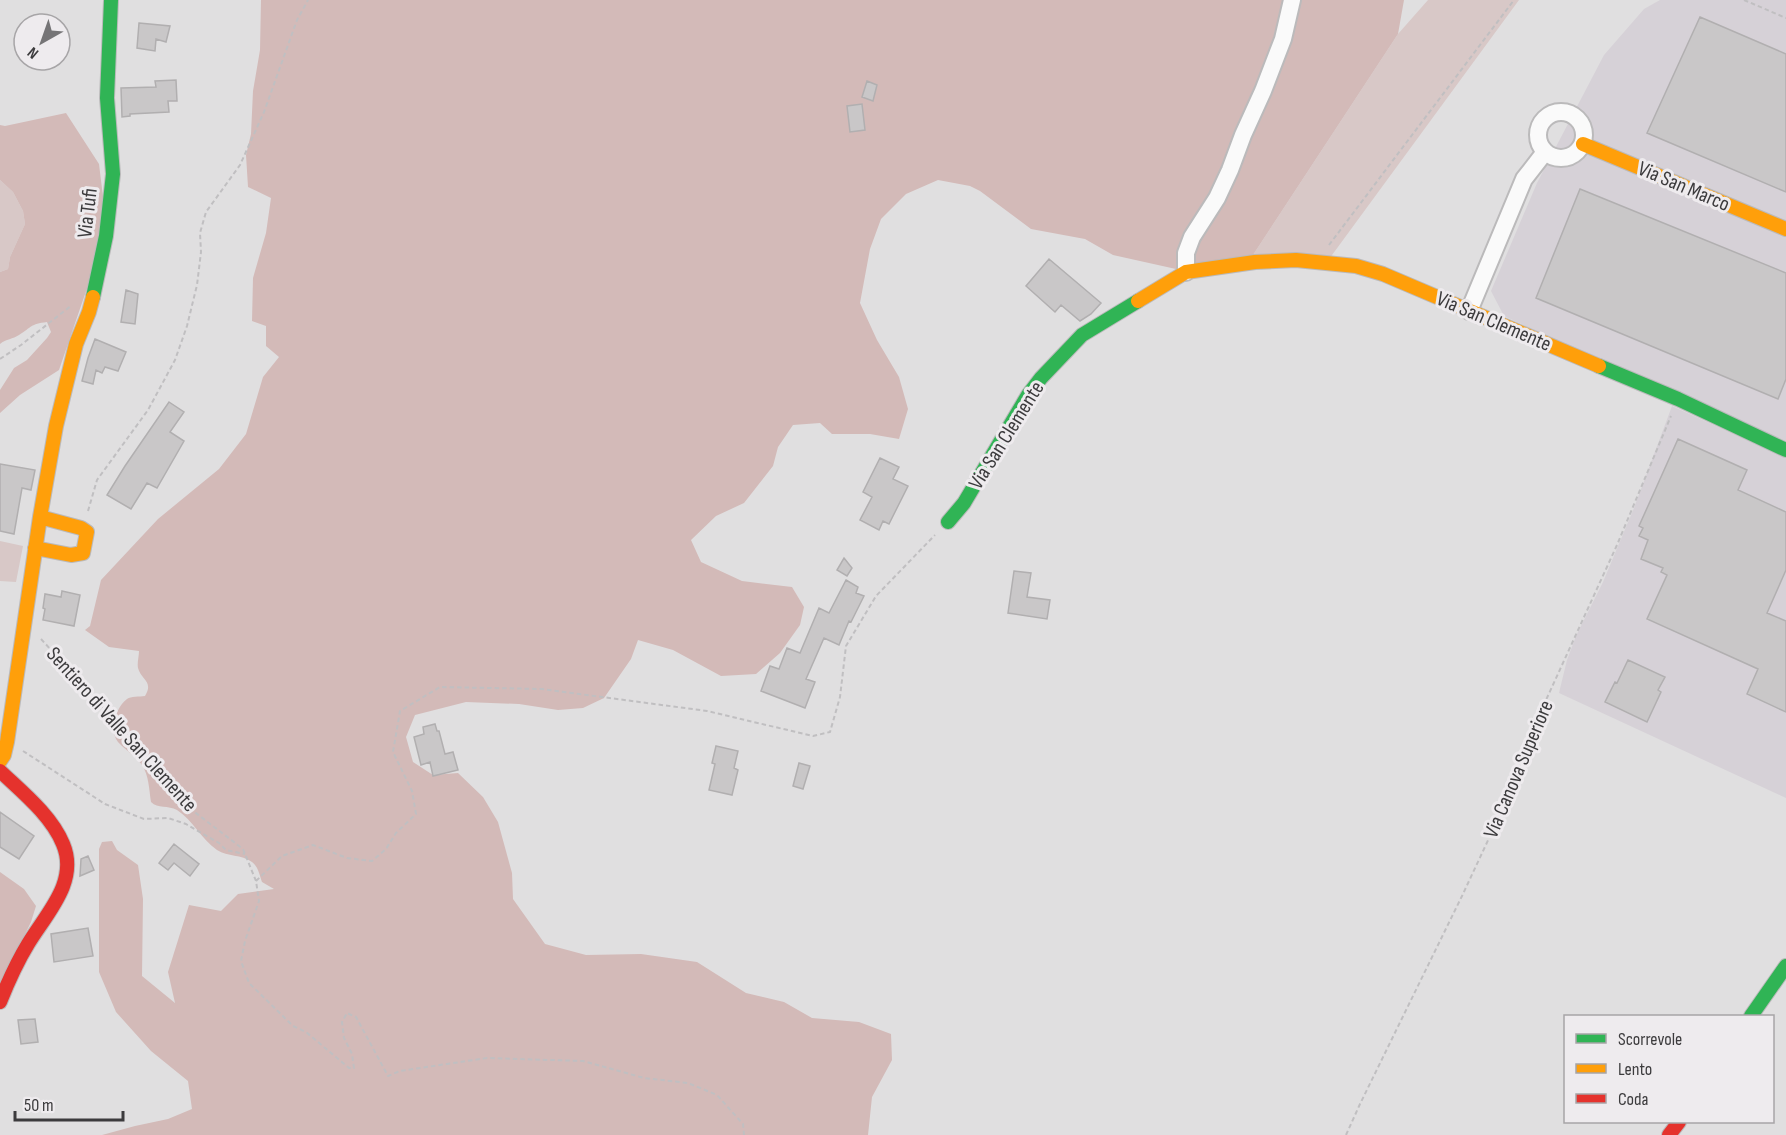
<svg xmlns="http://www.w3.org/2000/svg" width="1786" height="1135" font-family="'Sofia Sans Condensed',sans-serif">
<rect width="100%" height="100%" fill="#e0dfe0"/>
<!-- built -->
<path fill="#d6d1d7" d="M1660 0H1786V445L1504 316 1491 291 1537 183 1604 55 1644 9Z
M1672 406 1786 458V798L1559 693 1567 660 1576 636 1603 582 1634 508Z"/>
<!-- green -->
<path fill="#d8c8c7" d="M1428 0H1519L1324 266 1253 255 1398 34Z
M0 180 13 192 23 211 25 224 10 257 8 269 0 272Z
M0 541 23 546 16 582 0 581Z"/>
<!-- forest -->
<path fill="#d3bab8" d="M261 0H1404L1398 34 1253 255 1176 269 1113 255 1085 239 1031 229 980 191 970 186 938 180 906 194 881 219 870 249 860 303 877 340 899 377 908 409 899 439 870 434H832L820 423 793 425 778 447 773 466 744 503 716 516 691 540 701 562 742 581 792 587 804 607 800 625 780 653 756 674 721 676 673 650 638 640 631 659 604 698 583 708 558 710 519 704 466 702 415 715 406 737 413 762 433 775 458 773 483 797 498 822 512 873 513 899 545 944 586 955 641 954 697 962 746 993 784 1002 812 1018 859 1022 891 1034 892 1060 872 1097 868 1135H102L135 1126 168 1119 192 1109 188 1081 151 1051 116 1012 99 972V849L102 842 112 841 117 850 138 865 143 899 142 976 175 1003 168 972 189 905 221 911 238 894 274 889 262 882C260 876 258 866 252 862 241 854 228 857 217 850 201 839 193 820 177 810 168 805 158 809 151 802 149 789 149 776 142 765 136 756 125 750 118 742 109 731 115 708 127 699 131 696 139 697 145 696 154 681 141 680 138 668 137 663 139 656 139 651L109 647 85 630 90 626 101 580 158 519 219 469 246 434 263 377 279 357 266 346V326L252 321 253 278 266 233 271 198 248 187 246 155 251 134 253 91 260 50Z
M66 113 99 164 104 205 95 265 59 370 20 395 0 413V390L14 368 27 360 47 338 51 332 47 322C30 324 32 327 19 335 13 339 6 339 0 344V272L8 269 10 257 25 224 23 211 13 192 0 180V125L5 126Z
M0 872 24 889 36 906 31 922 0 985Z"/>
<!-- building -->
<path fill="#c9c7c8" stroke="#b1afb0" stroke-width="1.5" d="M1700 17 1786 54V192L1647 133Z
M139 23 170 26 166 42 156 39 155 51 137 48Z
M176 80 177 101H168L169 112 130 114V116L122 117 121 88 156 87 155 81Z
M867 81 877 85 873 101 862 97Z
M862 104 865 130 850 132 847 106Z
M1580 189 1786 273V379L1778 399 1536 298Z
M1049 259 1101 303 1091 314 1080 321 1061 305 1055 312 1026 286Z
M126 290 138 294 135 324 121 322Z
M95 339 126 352 118 371 105 367 102 373 96 370 93 384 82 381 88 358Z
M169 402 184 412 170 432 184 441 157 488 147 483 131 509 107 495 125 466Z
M1678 439 1747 470 1738 490 1786 512V570L1767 613 1786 621V712L1747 694 1758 669 1647 619 1667 575 1661 572 1663 568 1641 559 1648 540 1639 536 1643 528 1639 526Z
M880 458 899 467 893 479 908 486 889 524 883 521 879 530 860 520 872 497 863 492Z
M0 464 35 470 31 490 22 488 14 534 0 531Z
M844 558 852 568 847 576 837 570Z
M1014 571 1031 573 1027 597 1050 600 1047 619 1008 613Z
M846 580 858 587 856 593 864 596 851 622 849 621 839 645 824 638 806 679 815 682 805 708 761 691 770 666 779 669 787 648 800 653 819 608 829 613Z
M62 591 80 595 74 626 43 620 45 609 43 608 45 594 61 597Z
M1628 660 1665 677 1658 690 1661 692 1647 722 1605 702 1615 682 1617 683Z
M435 724 437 731H439L445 754 453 752 458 770 433 776 430 762 421 765 414 737 424 734 423 727Z
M716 746 738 751 734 768 738 770 732 795 709 790 715 764 712 763Z
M799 763 810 766 803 789 793 786Z
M0 812 34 836 19 859 0 847Z
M174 844 199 864 190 876 174 863 168 870 159 863Z
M88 856 94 870 80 876 81 859Z
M88 928 93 956 54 962 51 934Z
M35 1019 38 1042 21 1044 18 1020Z"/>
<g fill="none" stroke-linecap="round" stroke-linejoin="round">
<!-- street casing -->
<g stroke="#bbbabb" stroke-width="20">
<path id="street" d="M1538 135a23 23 0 1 1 46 0a23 23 0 1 1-46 0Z
M1186 272V253L1192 237 1217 198 1230 170 1243 135 1263 91 1283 39 1292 0
M1469 311 1524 179 1545 152"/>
</g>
<!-- fast casing -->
<g stroke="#bbbabb" stroke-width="16">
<path id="fast" d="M93 297 106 236 113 174 107 98 111 0
M1599 366 1678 399 1786 450
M948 522 964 503 1028 395 1041 378 1082 335 1138 301
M1751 1016 1786 966"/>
</g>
<!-- slow casing -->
<g stroke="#bbbabb" stroke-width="16">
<path id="slow" d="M1583 144 1786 229
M1138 301 1186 272 1255 262 1296 260 1356 266 1383 274 1599 366
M35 548 71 555 83 553 87 532 81 528 40 517
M0 761 4 755 7 742 40 517 56 426 76 344 89 312 93 297"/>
</g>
<!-- jam casing -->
<g stroke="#bbbabb" stroke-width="16">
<path id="jam" d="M0 771C22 792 51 815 63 844 79 882 46 914 28 944 17 962 8 982 0 1002
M1669 1135 1679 1122"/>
</g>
<!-- path -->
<path stroke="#c0bfc1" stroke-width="2" stroke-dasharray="4.5 3" stroke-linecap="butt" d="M1744 0 1786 18
M1329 245 1514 0
M0 359 21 345 72 305
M88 511 97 480 148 410 175 360 187 326 197 285 201 252 200 233 206 212 240 165 264 112 297 20 308 0
M41 639 89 691 188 807 243 849 256 881 259 901 245 941 241 961 249 983 293 1026 306 1032 349 1068H354L352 1054 344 1038 342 1022 347 1013 356 1017 388 1076 400 1071 487 1058 583 1061 644 1078 688 1083 717 1095 743 1124 744 1135
M23 751 105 804 144 819 168 818 186 824 219 843 226 850 245 854
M256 881 282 856 313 845 347 858 372 861 386 849 396 833 416 814 412 791 393 752 400 711 440 687 542 689 707 711 813 736 830 732 840 697 846 646 876 596 935 535
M1346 1135 1360 1104 1462 896 1505 804 1546 700 1617 545 1671 416"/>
<!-- street -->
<use href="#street" stroke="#fafafa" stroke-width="16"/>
<!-- fast -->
<use href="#fast" stroke="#30b455" stroke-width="14"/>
<!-- slow -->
<use href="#slow" stroke="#ff9f0a" stroke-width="14"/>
<!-- jam -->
<use href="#jam" stroke="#e5322d" stroke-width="14"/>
</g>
<g text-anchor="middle" stroke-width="6" stroke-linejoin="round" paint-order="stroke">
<!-- street labels -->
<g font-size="21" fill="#3c3b3d" stroke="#eeebee">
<text transform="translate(1684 186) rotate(23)" y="7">Via San Marco</text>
<text transform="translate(87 213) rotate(-83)" y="7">Via Tufi</text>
<text transform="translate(1494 321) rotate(23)" y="7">Via San Clemente</text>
<text transform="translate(1006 435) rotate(-58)" y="7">Via San Clemente</text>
<text transform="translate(122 729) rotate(48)" y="7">Sentiero di Valle San Clemente</text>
<text transform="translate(1518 769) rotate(-67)" y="7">Via Canova Superiore</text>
</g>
</g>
<!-- legend -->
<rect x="1564" y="1015" width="210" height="108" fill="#eeebee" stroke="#a7a5a7" stroke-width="1.5"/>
<rect x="1576" y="1034" width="30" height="9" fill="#30b455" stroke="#a7a5a7" stroke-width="1.5"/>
<text x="1618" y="1045" font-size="18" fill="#3c3b3d">Scorrevole</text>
<rect x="1576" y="1064" width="30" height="9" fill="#ff9f0a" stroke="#a7a5a7" stroke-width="1.5"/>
<text x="1618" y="1075" font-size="18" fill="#3c3b3d">Lento</text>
<rect x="1576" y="1094" width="30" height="9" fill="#e5322d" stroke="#a7a5a7" stroke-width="1.5"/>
<text x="1618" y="1105" font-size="18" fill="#3c3b3d">Coda</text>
<!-- north arrow -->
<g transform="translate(42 42) rotate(220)"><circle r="28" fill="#eeebee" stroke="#a7a5a7" stroke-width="1.5"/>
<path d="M0-4.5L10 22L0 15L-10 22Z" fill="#757476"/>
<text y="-9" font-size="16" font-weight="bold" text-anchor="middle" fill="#3c3b3d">N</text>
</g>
<!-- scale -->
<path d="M15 1111v9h108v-9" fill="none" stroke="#3c3b3d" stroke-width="3"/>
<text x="24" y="1111" font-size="18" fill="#3c3b3d" stroke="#eeebee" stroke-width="4.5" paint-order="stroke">50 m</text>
</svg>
